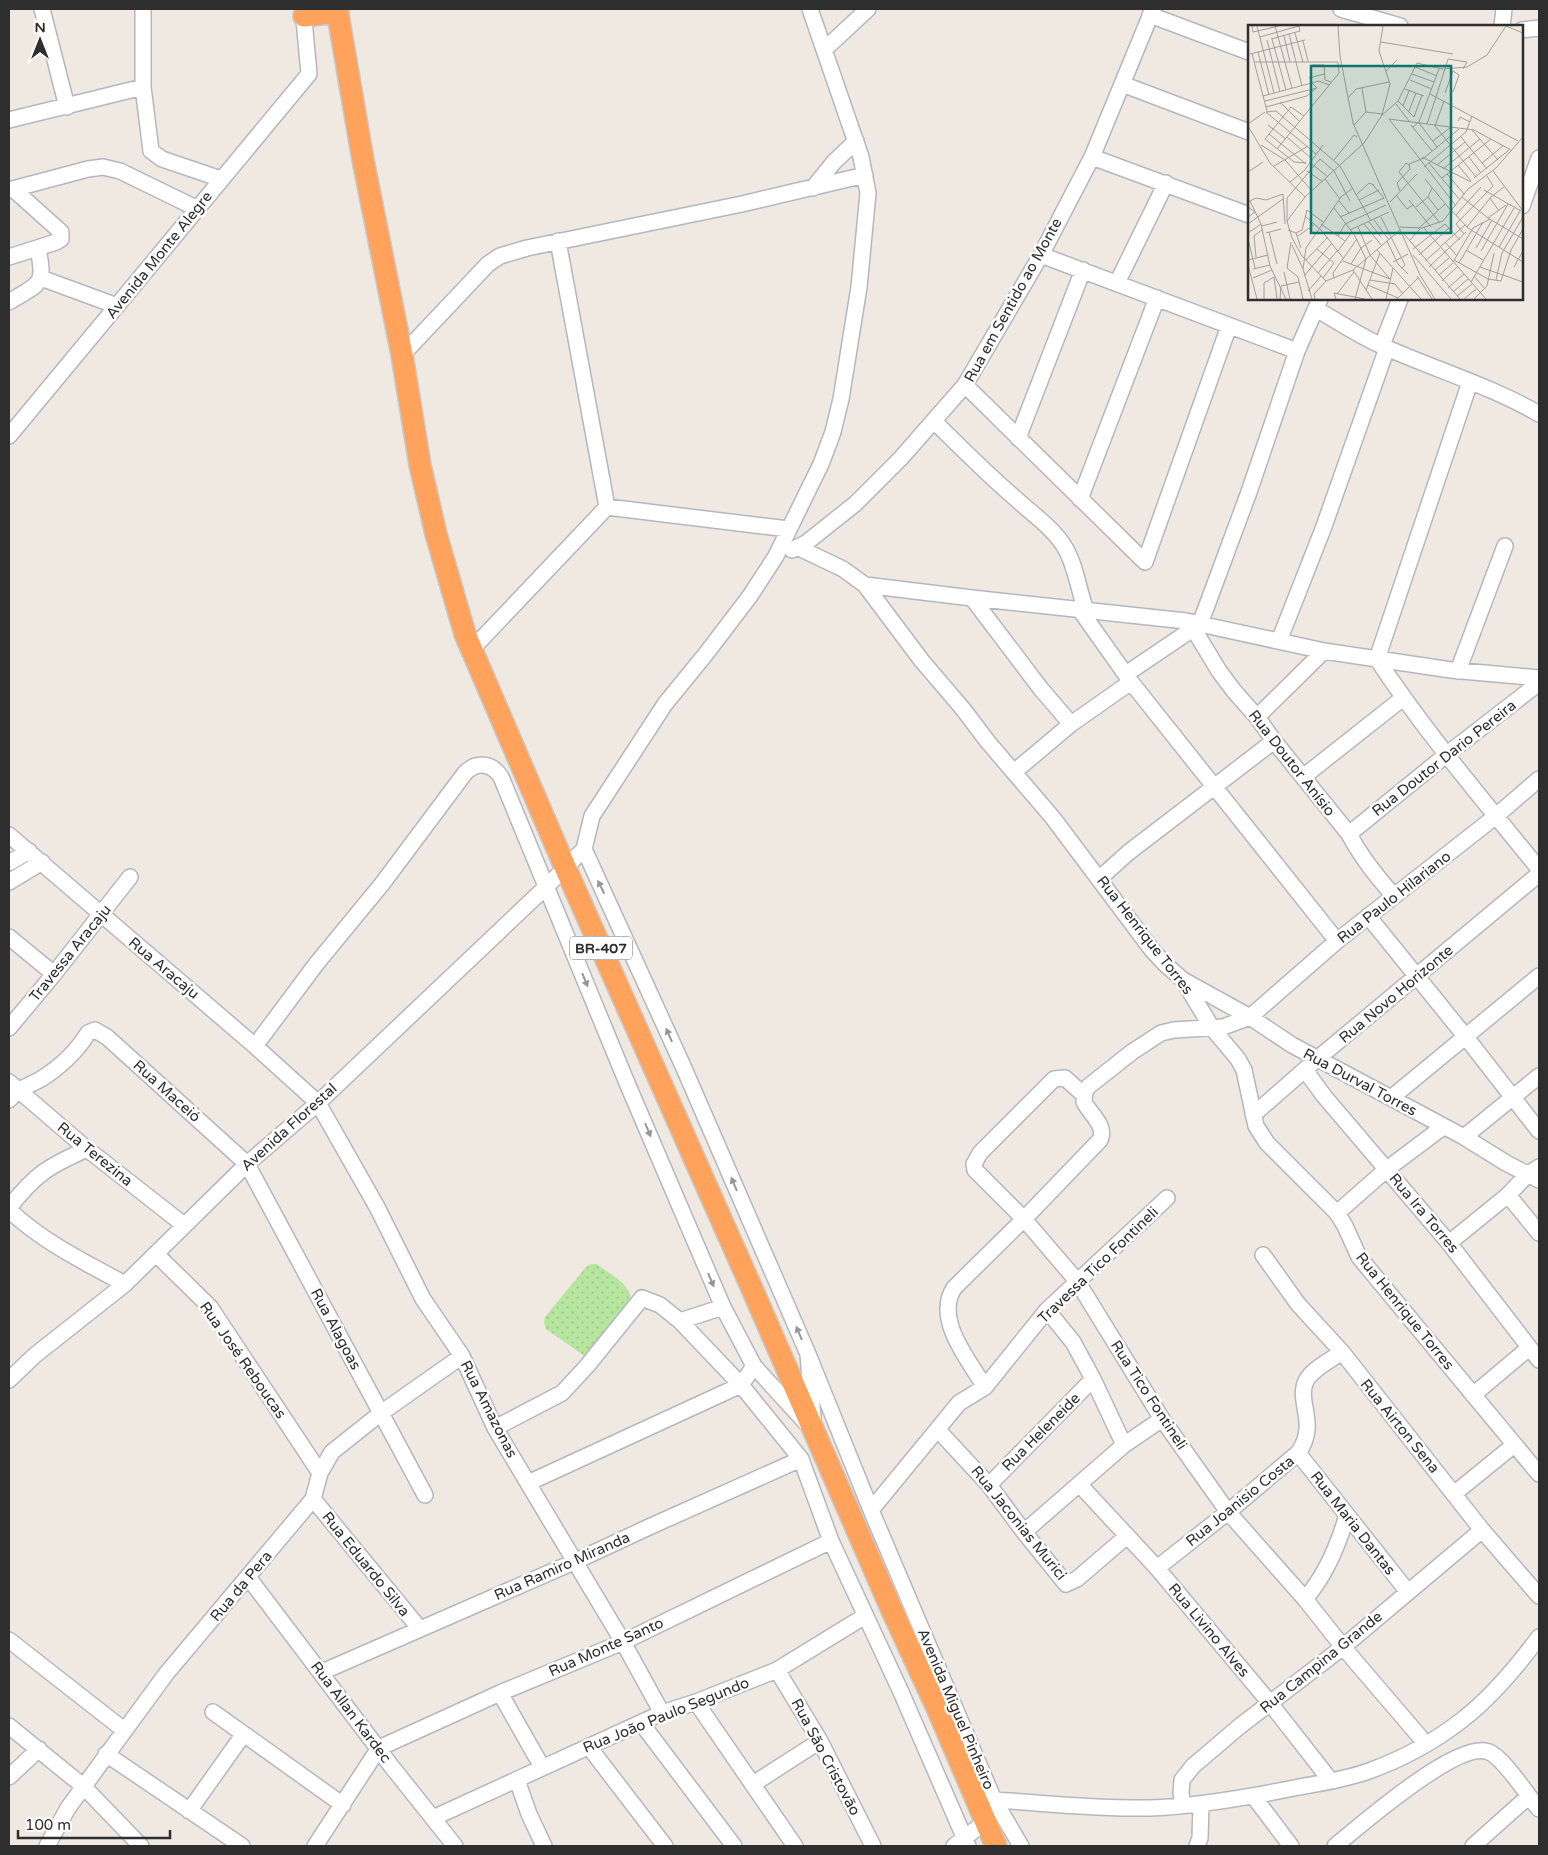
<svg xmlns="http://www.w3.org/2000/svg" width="1548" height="1855" font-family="'Varela Round',sans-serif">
<defs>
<pattern id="green-dots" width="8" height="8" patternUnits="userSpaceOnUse" patternTransform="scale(1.25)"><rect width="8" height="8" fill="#b6e59e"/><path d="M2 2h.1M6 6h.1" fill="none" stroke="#9dc588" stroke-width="1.8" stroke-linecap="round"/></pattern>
</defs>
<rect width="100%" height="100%" fill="#efe9e1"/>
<!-- green -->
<path fill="url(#green-dots)" d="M591 1264H597C609 1274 635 1286 630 1303L586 1357 546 1329 544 1323 545 1317 586 1267Z"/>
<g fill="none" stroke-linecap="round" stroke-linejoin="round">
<!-- minor casing -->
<g stroke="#b4b7c1" stroke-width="18">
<path id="minor" d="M42 9 67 107
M143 9V87L151 151 162 159 221 179
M1341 9 1400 26
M1150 15 1249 52
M1502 26 1504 9
M1522 30 1539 28
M825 49 868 9
M1122 84 1249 132
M9 120 143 87
M1092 157 1249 215
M813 188 834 162 856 141
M9 190 88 169 103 167 120 171 198 209
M1522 206 1539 158
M558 241 607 507
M1041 255 1297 351
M9 257 56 242 61 239V232L13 189
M41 278 117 306
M1117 283 1166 183
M9 302C39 283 46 287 38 249
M1316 309C1337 321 1358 335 1380 345 1433 369 1489 385 1539 414
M1382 345 1400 299
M402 355 488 264 500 256 527 248 742 204 865 175
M1470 382 1377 659C1426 733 1483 800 1539 869
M965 385 1145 562 1229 326
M935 422C961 448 987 474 1015 498 1031 513 1052 527 1064 546 1076 565 1078 589 1086 610
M9 436 309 74 303 9
M1018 438 1083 270
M1080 499 1157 298
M607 507 788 529
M797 547 843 569 865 585 922 661 963 709 988 742 1053 818 1152 950 1166 965 1183 980 1212 1028 1238 1059 1244 1070 1256 1126 1267 1143 1337 1213 1345 1226 1359 1257 1539 1474
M792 550 806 543 855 504 901 458 965 385 1041 255 1092 157 1153 9
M865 585 972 598 1186 621 1324 651 1451 670 1539 678
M972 598 1041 689 1071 724
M1080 610 1131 682 1337 941
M1193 628 1219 671 1234 691 1257 717 1274 741 1349 834C1361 857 1376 876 1394 896
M1279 641 1323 529 1387 348
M472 649 607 507
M1458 671 1505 546
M1126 674 1200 624 1249 492 1297 351 1320 299
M1257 717 1324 651
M1014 772 1071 724 1131 682
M1303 777 1403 698
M1349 834 1446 755 1539 683
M9 835 255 1046 318 1103 377 1207 423 1299 462 1356 495 1428 623 1642 662 1713
M584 849 683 1066 808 1354 813 1418
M9 863 29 851
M1100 878 1129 852 1274 741
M9 882 42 862
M1368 916 1465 1036 1539 1131
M9 937 54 974
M1183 980 1250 1017 1292 1045 1464 1137 1506 1163 1539 1180
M9 1028 54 974 130 877
M255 1046 317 963 382 884 465 773C477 761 492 763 501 777L627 1083 723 1307 754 1366 806 1423
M1305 1070 1324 1096 1449 1243 1539 1360
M9 1082 87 1149 184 1225
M1084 1095 1065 1078 1054 1079 980 1153 974 1164 975 1170 1024 1219 1077 1281 1162 1419 1228 1512 1305 1599 1343 1647 1426 1744
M1391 1098 1539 976
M9 1100C20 1087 27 1087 41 1079 59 1068 77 1051 88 1033L95 1030 107 1037 247 1164 425 1495
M1253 1115 1317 1059 1539 874
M1464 1137 1539 1076
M1508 1195 1539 1233
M9 1208C35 1174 49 1166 87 1149
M9 1210C43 1242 84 1262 125 1284
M1337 1213 1387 1169 1443 1127
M1449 1243 1508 1195 1528 1174 1539 1167
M156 1254 210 1307 320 1473
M1263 1255 1298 1304 1342 1352 1482 1530 1539 1596
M1047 1310 1073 1342 1093 1379 1124 1445
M680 1321 723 1307
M808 1354 871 1510 994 1800C1045 1803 1098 1809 1149 1808 1200 1806 1250 1797 1299 1787 1322 1783 1347 1779 1369 1771 1402 1759 1435 1741 1462 1720 1492 1697 1516 1668 1539 1637
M9 1380 34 1356 125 1284 247 1164 318 1103 547 886 584 849 592 816 665 704 705 655 750 596 776 556 821 464 833 432 841 399 859 287 868 193 861 157 810 9
M985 1387C969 1361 934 1319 954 1288L1024 1219 1100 1140C1107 1126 1090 1114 1084 1102L1085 1091 1089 1086 1132 1052 1161 1033 1174 1030 1223 1027 1250 1017 1337 941 1496 816 1539 779
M1473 1395 1529 1348
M495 1428 562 1393 587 1366 642 1298 660 1305 680 1321 741 1385 801 1459 831 1541 901 1692 968 1846
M938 1430 989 1485 1024 1532 1066 1584 1077 1579 1127 1536
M1298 1453 1408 1592
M528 1483 741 1385 754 1366
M1079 1484 1157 1568 1270 1703 1331 1781
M989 1485 1093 1379
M1455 1493 1514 1445
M313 1499 420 1629
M871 1510 959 1403 985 1387 1047 1310 1167 1198
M1024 1532 1124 1445 1162 1419
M1157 1568 1228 1512 1298 1453C1319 1424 1296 1402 1306 1381 1312 1369 1331 1360 1342 1352
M248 1577 392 1767 455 1846
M1305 1599C1326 1575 1338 1546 1347 1515
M9 1640 124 1730
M777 1670 820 1741 873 1846
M322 1672 576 1561 649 1527 801 1459
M500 1693 542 1767
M696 1702 795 1846
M213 1712 343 1805
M642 1724 734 1846
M9 1726 83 1786 141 1846
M589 1747 665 1846
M106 1754 242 1846
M9 1777 39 1749
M517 1780 529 1814 544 1846
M753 1784 820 1741
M1254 1797 1291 1846
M988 1800H994L1021 1846
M1183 1805 1181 1793 1182 1780 1193 1766 1240 1726 1343 1647 1482 1530
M189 1811 243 1735
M433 1818 662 1713 696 1702 777 1670 865 1616
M47 1846 68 1808 166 1674 313 1499 320 1473 332 1452 381 1413 462 1356
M315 1846 379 1748 500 1693 623 1642 831 1541
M954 1846 985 1822
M1197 1846 1200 1838 1201 1804
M1335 1846C1360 1826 1458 1739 1489 1752 1504 1758 1527 1795 1539 1809
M1473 1846 1529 1796"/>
</g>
<!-- highway casing -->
<g stroke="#c9c9c9" stroke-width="24">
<path id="highway" d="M337 9 363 160 402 355 420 465 436 534 465 634 565 867 753 1291 890 1606 937 1708 996 1846
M304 16 338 12"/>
</g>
<!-- minor -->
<use href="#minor" stroke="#fff" stroke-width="15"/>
<!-- highway -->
<use href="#highway" stroke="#ffa35c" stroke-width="21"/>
</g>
<!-- one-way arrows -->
<defs><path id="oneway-solid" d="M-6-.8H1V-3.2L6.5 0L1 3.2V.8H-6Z" transform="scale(1.25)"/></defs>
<g fill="#969696">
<use href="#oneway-solid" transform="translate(601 887) rotate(-116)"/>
<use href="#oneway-solid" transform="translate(585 980) rotate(68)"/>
<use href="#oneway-solid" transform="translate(669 1035) rotate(-114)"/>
<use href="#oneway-solid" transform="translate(648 1130) rotate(67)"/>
<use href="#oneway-solid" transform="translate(734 1184) rotate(-113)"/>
<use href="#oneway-solid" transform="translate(711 1280) rotate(67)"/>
<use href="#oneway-solid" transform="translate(799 1333) rotate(-113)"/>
</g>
<g text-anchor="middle" stroke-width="5" stroke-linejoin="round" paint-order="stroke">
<!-- shield labels -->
<rect fill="#fff" stroke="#6d6d6d" stroke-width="1" x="570" y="936.5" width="62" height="23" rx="4"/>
<g font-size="14" font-weight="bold" fill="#2e2e2e">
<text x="601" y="953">BR-407</text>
</g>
<!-- street labels -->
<g font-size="15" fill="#2e2e2e" stroke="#fff">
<text transform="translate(159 255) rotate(-51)" y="5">Avenida Monte Alegre</text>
<text transform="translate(1013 300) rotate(-61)" y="5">Rua em Sentido ao Monte</text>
<text transform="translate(1444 758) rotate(-38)" y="5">Rua Doutor Dario Pereira</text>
<text transform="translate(1292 763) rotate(52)" y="5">Rua Doutor Anísio</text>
<text transform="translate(1394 897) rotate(-38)" y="5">Rua Paulo Hilariano</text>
<text transform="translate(1145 935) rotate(52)" y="5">Rua Henrique Torres</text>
<text transform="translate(70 953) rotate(-51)" y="5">Travessa Aracaju</text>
<text transform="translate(164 968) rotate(40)" y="5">Rua Aracaju</text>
<text transform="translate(1396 994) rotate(-40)" y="5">Rua Novo Horizonte</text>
<text transform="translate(1360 1082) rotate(28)" y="5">Rua Durval Torres</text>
<text transform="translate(167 1091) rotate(42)" y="5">Rua Maceió</text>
<text transform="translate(289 1127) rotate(-42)" y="5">Avenida Florestal</text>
<text transform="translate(95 1154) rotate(39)" y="5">Rua Terezina</text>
<text transform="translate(1424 1213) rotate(50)" y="5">Rua Ira Torres</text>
<text transform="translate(1098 1265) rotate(-44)" y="5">Travessa Tico Fontineli</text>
<text transform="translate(1405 1311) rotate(51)" y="5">Rua Henrique Torres</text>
<text transform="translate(336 1329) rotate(62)" y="5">Rua Alagoas</text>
<text transform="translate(243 1360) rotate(55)" y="5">Rua José Reboucas</text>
<text transform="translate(1149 1395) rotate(57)" y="5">Rua Tico Fontineli</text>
<text transform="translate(489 1409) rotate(63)" y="5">Rua Amazonas</text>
<text transform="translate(1400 1426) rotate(51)" y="5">Rua Airton Sena</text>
<text transform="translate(1041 1432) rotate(-45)" y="5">Rua Heleneide</text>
<text transform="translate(1240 1501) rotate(-39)" y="5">Rua Joanisio Costa</text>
<text transform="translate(1019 1523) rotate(51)" y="5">Rua Jaconias Murici</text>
<text transform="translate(1353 1523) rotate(52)" y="5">Rua Maria Dantas</text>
<text transform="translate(366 1564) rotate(51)" y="5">Rua Eduardo Silva</text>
<text transform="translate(562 1566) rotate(-24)" y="5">Rua Ramiro Miranda</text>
<text transform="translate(241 1586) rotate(-50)" y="5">Rua da Pera</text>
<text transform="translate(1209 1630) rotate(50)" y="5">Rua Livino Alves</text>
<text transform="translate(606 1647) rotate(-24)" y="5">Rua Monte Santo</text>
<text transform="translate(1321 1662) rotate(-39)" y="5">Rua Campina Grande</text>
<text transform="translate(956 1709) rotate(67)" y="5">Avenida Miguel Pinheiro</text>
<text transform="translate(351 1712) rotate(53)" y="5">Rua Allan Kardec</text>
<text transform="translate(666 1715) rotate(-22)" y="5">Rua João Paulo Segundo</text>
<text transform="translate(826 1757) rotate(62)" y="5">Rua São Cristovão</text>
</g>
</g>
<!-- overview -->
<g transform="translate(1248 25)">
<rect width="275" height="275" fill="#efe9e1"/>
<path fill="none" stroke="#a29e99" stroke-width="1" d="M4 1 5 7 31 1M9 1 26 68M27 1 44 63M90 1 92 31 105 98 172 250 187 274M47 8 55 37M41 9 54 61M36 11 42 37M12 12 51 1M23 14 52 6 51 1M24 14 38 65M19 15 32 67M55 16 60 36M133 17 205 29M10 27 21 70M2 29 57 15M4 29 19 86M6 37H90L91 48 29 124M64 40H76L77 55 83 57M167 42 189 51M202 44 211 50 205 67M138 46 149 35M164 49 186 57M61 53 76 49M162 55 184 64M114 63 118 87M157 64 176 71M197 68 205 46M182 69 270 116M15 71 71 56 81 60M188 72 200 34 219 37 215 44M100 73 108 64 141 57M17 76 69 63 64 58M150 76 166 92 174 70M196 76 187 101 228 152M32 77 51 96M148 79 161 96M155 81 161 66M18 82 59 71 67 64M161 86 168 68M118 87 134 89M56 91 43 82 17 114 46 137 58 138M133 91 150 76 169 38 194 44 219 42 239 30 258 1 275 8M141 94 226 105 263 125M141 94 208 181M210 96 212 92 222 97M171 98 189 122M0 99 17 87M179 99 188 72M20 100 38 114M106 100 118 87M163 100 184 126M0 101 22 138 57 172M165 102 171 97 191 44M224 105 250 135M21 109 58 139M39 112 64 134M213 112 239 144M185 116 203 102M13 120 37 135M68 129 18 87 28 86 92 141 123 196M174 132 223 157M221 132 233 148M37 135 64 166M86 135 106 110 109 112M181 138 212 175M234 138 255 121M64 139 80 152M161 140 158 138 151 147 192 198M189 140 217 117M210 140 223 156M26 141 60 121M176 142 218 107 224 91M195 144 232 114M59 146 75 157M245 146 275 186M0 147 15 137M199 149 216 169M194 153 243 114M226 153 261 125M77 154 92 174M177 154 204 187M42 157 56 146 75 120M125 160 136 173M236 165 273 186M152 166 149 158 162 144 161 139 176 133 211 104M108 170 121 158 126 160M148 170 159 184 165 180M180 172 190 185M214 172 240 193 275 214M242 173 251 186M111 175 131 165M161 175 183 202M2 176 13 199 22 241 38 274M91 176 101 188M0 177 8 173 18 175 35 169 37 199M142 177 169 149M0 182 7 187 0 192M168 182 180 172 184 163M86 183 107 211 118 234 107 274M204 186 220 203 275 237M208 190 233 162M57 191 73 205 96 234M92 192 136 173M133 192 157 240 154 243M240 193 258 180M126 195 141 215M39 196 57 172 116 118 134 90 142 59 131 26 135 1M121 197 133 212M0 199 35 174M73 199 97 216M116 199 134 221M14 201 29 197M110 202 122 230 141 253M152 202 174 203 195 196 220 164 248 143 275 112M219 202 243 172 256 162M176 203 238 274M170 204 197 179M40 205 48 208 53 223M102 205 141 187M21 207 29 239M0 208 13 199M18 208 33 204M48 208 54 205 59 185 75 197M156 209 212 274M216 209 208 199 245 161 239 151M50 211 67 199M90 211 97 199 138 180M0 214 7 243M139 216 150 239 160 249M161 216 172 204M43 217 39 243 50 252 55 274M197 217 209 231M44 220 55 244M192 222 217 200M251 222 272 186M228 223 244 195M69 224 86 238 75 253M165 224 197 199 212 215M129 225 173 274M218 225 235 235M90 226 104 207M233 226 260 179M165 230 203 274M171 230 201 203M8 232 6 211 15 204M0 235 20 230M58 235 80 212M206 235 240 254 253 256 263 225 275 204M95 236 142 254M177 236 192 223M145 237 160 229M205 237 225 203 242 194M211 238 235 197M103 239 113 223 124 215M0 240 9 274M181 242 218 207M232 242 275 257M266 242 275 226M5 244 22 240M105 245 124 274M187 245 201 233M36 247 42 274M70 248 90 225M191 250 205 238M56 251 84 218M169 251 184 274M226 251 237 264M26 252 29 274M5 253 24 245M86 253 85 248 109 214M122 255 147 259 155 269M248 255 254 228 275 192M78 256 54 231 44 213 39 196V173L72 134 86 146 102 176M194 256 209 242M223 257 266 183M120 260 150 273M200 263 216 249M118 265 132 228M60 266 73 251M205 267 220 254M89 269 106 247M209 271 224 259M16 274V258L26 252M32 274 33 261 51 257M64 274 55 244 58 223 93 172 105 163M67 274 66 269 78 256 105 245 152 205M88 274 86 268 117 274M138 274 145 243M149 274 170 253M216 274 228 264M226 274 239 261 246 228"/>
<path fill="#0f766e" fill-opacity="0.15" stroke="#0f766e" stroke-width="2.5" d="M63 41H203V208H63Z"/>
<rect width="275" height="275" fill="none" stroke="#2e2e2e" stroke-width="2.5"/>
</g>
<!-- border -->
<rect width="1548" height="1855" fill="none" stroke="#2e2e2e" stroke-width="20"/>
<!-- north arrow -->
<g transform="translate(40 40)" stroke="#ffffff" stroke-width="4" paint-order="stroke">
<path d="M0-4L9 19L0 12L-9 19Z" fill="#2e2e2e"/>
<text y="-8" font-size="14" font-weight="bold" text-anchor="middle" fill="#2e2e2e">N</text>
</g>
<!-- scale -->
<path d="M18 1830v8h152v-8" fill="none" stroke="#2e2e2e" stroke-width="2.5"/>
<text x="25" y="1830" font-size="15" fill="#2e2e2e" stroke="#ffffff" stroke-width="4" paint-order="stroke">100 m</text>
</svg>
